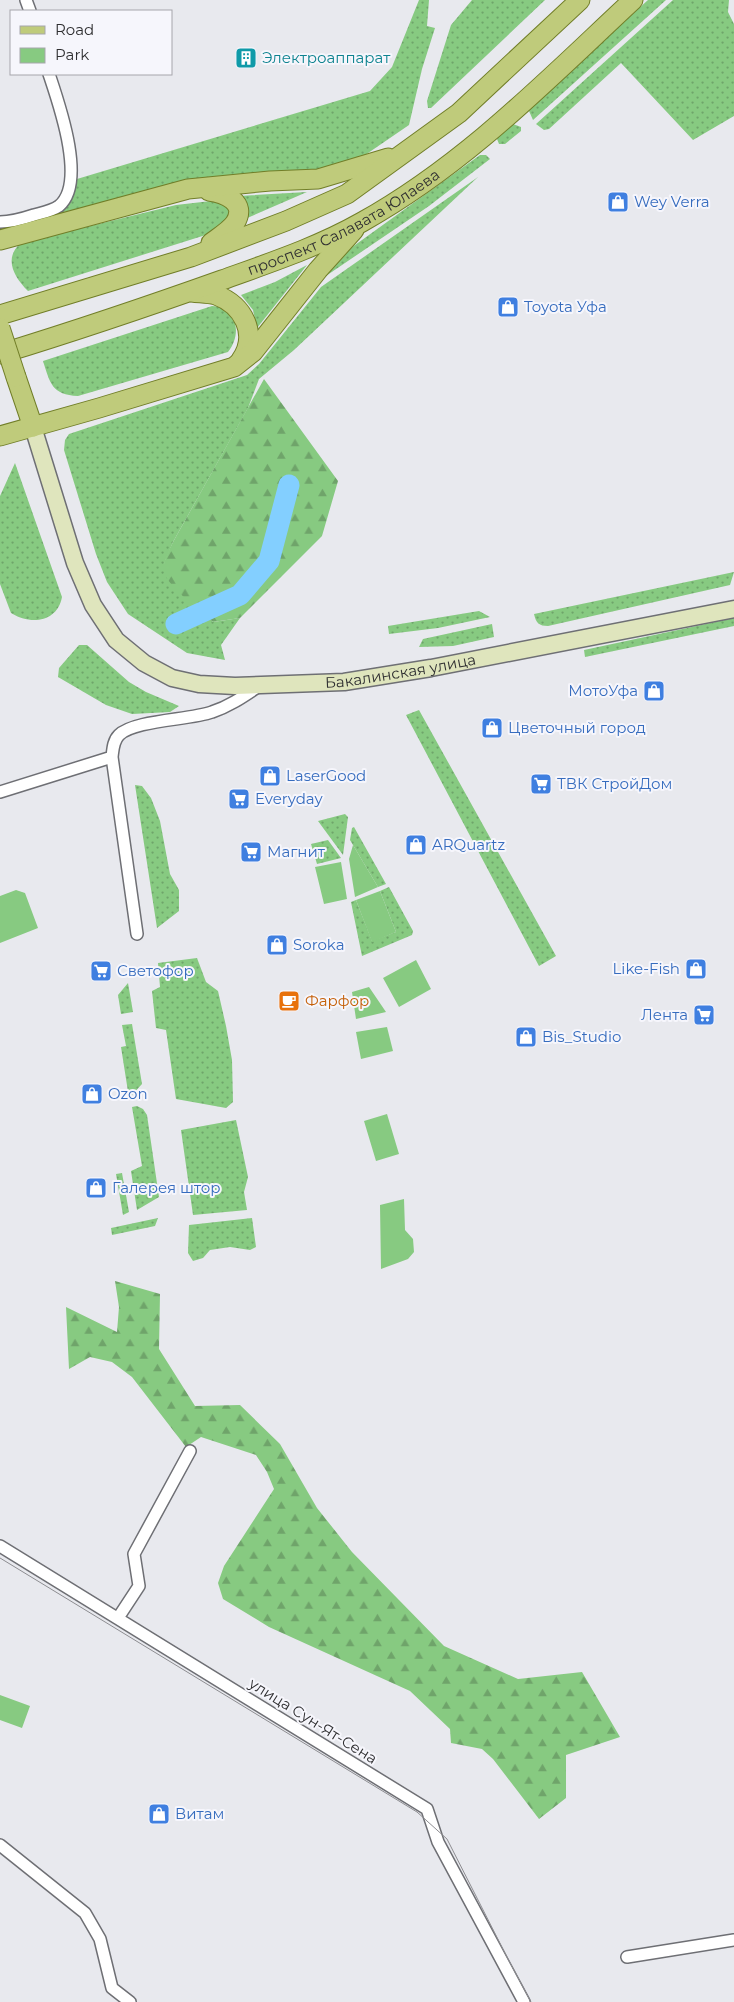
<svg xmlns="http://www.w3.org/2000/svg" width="734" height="2002" font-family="Montserrat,sans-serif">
<defs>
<pattern id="grass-dots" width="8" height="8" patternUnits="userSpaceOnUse" patternTransform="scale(1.25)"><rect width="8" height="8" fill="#87ca81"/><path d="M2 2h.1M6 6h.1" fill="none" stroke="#6fa46a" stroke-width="1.8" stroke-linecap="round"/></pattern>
<pattern id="forest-firs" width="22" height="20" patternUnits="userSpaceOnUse" patternTransform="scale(1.25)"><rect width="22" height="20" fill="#87ca81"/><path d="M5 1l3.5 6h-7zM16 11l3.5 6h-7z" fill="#6fa46a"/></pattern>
</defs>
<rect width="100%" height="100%" fill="#e8e9ee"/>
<!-- grass -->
<path fill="url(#grass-dots)" d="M419 0H429L427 26 435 28 422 69 409 125 352 164 318 174 184 185 42 217C60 206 71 202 77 179L370 91 392 67Z
M472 0H545L431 108H428L427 101 451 25Z
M648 0H666L533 120 529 111 532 106Z
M673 0H729L728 12 734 24V116L693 140 621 63 549 129 544 130 536 124Z
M513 124 521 127V131L505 144H499L497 139 501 132Z
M480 155H486L490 159 429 206 317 282 337 258Z
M478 177 294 350 259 379 248 408 173 542 165 561 164 571 213 622 240 618 221 645 225 660 187 653 128 614 107 582 96 554 64 450 65 440 69 434 247 375 259 364 321 287Z
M307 192 245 219 239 196Z
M211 201 223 202 229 207 231 220 212 233 28 291C14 277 3 258 21 243L176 205Z
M307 265 257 328 253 310 241 295 275 282Z
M212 306C238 307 242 335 228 352L78 396C52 395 50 383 43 361Z
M15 463 62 597C57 623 30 625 11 613L0 584V496Z
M734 572 730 585 548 626C539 626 536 623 534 614Z
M479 611 490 617 438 628 389 634 388 626Z
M734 618V626L585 657 584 650Z
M492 624 494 637 453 646 419 647 423 639Z
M79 645H87L129 682 146 692 179 706 170 712 132 714 106 705 58 677 59 668Z
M419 710 556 956 539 966 406 715Z
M135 785 142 786 151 798 160 821 170 874 179 890V911L157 928Z
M345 814 348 817 343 855 318 821Z
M354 827 386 884 378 887 350 840 352 828Z
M328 840 341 858 317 864 311 844Z
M389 887 413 931 412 935 362 956 351 902 356 900 372 941 396 932 380 891Z
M197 958 206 982 218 991 226 1026 232 1060 233 1102 226 1108 176 1099 166 1030 156 1028 152 991 160 987 158 963Z
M128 983 133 1012 121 1014 118 995Z
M132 1024 142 1084 129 1098 121 1047 126 1046 122 1025Z
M137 1106 143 1109 147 1115 159 1197 137 1210 131 1171 142 1166 132 1107Z
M236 1120 248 1177 244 1192 247 1210 193 1215 181 1130Z
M122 1173 129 1212 123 1215 116 1174Z
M158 1218 155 1226 112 1235 111 1228Z
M252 1218 256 1247 250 1250 230 1247 210 1250 203 1258 193 1261 188 1253 189 1225Z"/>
<!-- forest -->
<path fill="url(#forest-firs)" d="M264 379 338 481 322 536 240 618 213 622C201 611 168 587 164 572 162 562 169 551 173 542Z
M115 1281 160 1294 159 1349 195 1406 240 1405 280 1444 317 1508 352 1552 444 1646 518 1679 582 1672 620 1737 566 1755V1798L539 1819 493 1759 482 1749 451 1743 450 1729 410 1691 269 1627 223 1599 218 1583 224 1566 274 1489 267 1472 256 1455 201 1437 186 1447 132 1377 112 1362 90 1357 69 1369 66 1307 117 1332 119 1307Z"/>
<!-- park -->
<path fill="#87ca81" d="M353 845 378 887 355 897 349 859Z
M341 862 347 899 324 904 315 867Z
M16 890 25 893 38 928 0 943V896Z
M380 891 396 932 372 942 356 900Z
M416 960 431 989 399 1007 383 978Z
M369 987 386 1012 356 1019 352 992Z
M387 1027 393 1051 361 1059 356 1032Z
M387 1114 399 1154 376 1161 364 1121Z
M404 1199 405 1230 413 1239 414 1252 408 1259 381 1269 380 1205Z
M0 1695 30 1706 22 1728 0 1720Z"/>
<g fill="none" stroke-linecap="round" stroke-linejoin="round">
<!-- river -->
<path stroke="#83cfff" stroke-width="21" d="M176 624 240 595 269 561 289 485"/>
<!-- street casing -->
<g stroke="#6e6f74" stroke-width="14">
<path id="street" d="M26 0 30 11
M0 222C12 222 22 219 34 215 41 213 52 211 59 206 87 183 59 104 49 74
M0 792 112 757
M137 934 112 757C113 749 113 741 119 735 134 720 190 720 212 712 230 706 244 696 259 686
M0 1546 427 1809 438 1842 524 2002
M118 1618 139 1586 134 1554 190 1451
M0 1845 85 1913 100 1939 112 1988 130 2002
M627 1957 734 1940"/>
</g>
<!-- secondary casing -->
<g stroke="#6e6f74" stroke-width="19">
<g id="secondary">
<path id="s1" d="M33 427 75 563 93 605 116 640 144 663 172 678 199 684 235 686 344 682 431 668 734 609"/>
</g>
</g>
<!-- primary casing -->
<g stroke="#717e28" stroke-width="21">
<g id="primary">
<path d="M209 191C224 193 248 202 235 223 229 231 219 237 211 243"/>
<path d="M0 240 188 189 270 181 318 179 388 158"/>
<path d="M192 292C200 293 209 293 216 295 243 305 259 334 241 360"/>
<path d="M0 315 191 257 286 221 347 194 459 113 580 0"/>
<path id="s2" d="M0 354C75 331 149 306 222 280 269 263 318 247 362 222 466 164 547 80 633 0"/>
<path d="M16 377 33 427"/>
<path d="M0 436 99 408 234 367 253 352 318 270 354 230"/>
</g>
</g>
<!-- street -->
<use href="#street" stroke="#fff" stroke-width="11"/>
<!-- secondary -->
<use href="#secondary" stroke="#dfe5bd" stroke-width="16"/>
<!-- primary -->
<use href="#primary" stroke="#bfcb7b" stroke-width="19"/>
<!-- tram -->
<path stroke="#8d8d91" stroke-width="1" d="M0 1558 417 1812 447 1839 508 1959 531 2002"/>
<!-- primary-bridge casing -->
<g stroke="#717e28" stroke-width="21" stroke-linecap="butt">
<path id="primary-bridge" d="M0 328 16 377"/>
</g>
<!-- primary-bridge -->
<use href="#primary-bridge" stroke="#bfcb7b" stroke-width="19"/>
</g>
<!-- icons -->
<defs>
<g id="building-square" transform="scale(1.125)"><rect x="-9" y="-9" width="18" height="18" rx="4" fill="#0f9aa8" stroke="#f6f6fc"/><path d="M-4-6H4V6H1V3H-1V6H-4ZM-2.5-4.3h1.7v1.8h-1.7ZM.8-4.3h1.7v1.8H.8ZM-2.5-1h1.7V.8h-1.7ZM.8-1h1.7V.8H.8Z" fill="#fff"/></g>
<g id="shop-square" transform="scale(1.125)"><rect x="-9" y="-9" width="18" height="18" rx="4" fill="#3f7fe0" stroke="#f6f6fc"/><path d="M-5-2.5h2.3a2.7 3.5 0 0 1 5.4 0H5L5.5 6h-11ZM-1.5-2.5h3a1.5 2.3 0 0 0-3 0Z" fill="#fff"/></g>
<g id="supermarket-square" transform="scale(1.125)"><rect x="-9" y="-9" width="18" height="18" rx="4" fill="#3f7fe0" stroke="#f6f6fc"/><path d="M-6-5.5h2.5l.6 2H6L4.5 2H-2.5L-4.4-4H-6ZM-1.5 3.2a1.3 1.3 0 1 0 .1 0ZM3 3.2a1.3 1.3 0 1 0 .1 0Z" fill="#fff"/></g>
<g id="cafe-square" transform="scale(1.125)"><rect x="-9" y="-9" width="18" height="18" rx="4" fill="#e8710a" stroke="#f6f6fc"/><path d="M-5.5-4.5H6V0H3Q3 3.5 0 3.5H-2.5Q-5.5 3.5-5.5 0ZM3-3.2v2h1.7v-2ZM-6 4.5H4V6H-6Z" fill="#fff"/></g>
</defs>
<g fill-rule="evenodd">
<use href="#building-square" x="246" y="58"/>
<use href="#shop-square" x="618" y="202"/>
<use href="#shop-square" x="508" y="307"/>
<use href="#shop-square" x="654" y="691"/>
<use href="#shop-square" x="492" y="728"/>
<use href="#shop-square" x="270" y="776"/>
<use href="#supermarket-square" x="541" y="784"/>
<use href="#supermarket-square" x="239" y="799"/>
<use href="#shop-square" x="416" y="845"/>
<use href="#supermarket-square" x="251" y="852"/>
<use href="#shop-square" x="277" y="945"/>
<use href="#shop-square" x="696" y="969"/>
<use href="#supermarket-square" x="101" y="971"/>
<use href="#cafe-square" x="289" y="1001"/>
<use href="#supermarket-square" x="704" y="1015"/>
<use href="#shop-square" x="526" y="1037"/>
<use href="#shop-square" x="92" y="1094"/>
<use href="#shop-square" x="96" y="1188"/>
<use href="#shop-square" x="159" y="1814"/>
</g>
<g text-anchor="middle" stroke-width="4" stroke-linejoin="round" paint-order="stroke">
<!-- culture labels -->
<g font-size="15" fill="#0d838f" stroke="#f6f6fc" text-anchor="start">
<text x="262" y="63">Электроаппарат</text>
</g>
<!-- shop labels -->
<g font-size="15" fill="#366cbe" stroke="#f6f6fc" text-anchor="start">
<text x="634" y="207">Wey Verra</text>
<text x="524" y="312">Toyota Уфа</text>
<text x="638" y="696" text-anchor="end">МотоУфа</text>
<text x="508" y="733">Цветочный город</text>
<text x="286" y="781">LaserGood</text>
<text x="557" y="789">ТВК СтройДом</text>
<text x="255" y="804">Everyday</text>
<text x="432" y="850">ARQuartz</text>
<text x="267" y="857">Магнит</text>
<text x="293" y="950">Soroka</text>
<text x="680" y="974" text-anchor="end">Like-Fish</text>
<text x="117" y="976">Светофор</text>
<text x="688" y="1020" text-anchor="end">Лента</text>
<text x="542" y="1042">Bis_Studio</text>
<text x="108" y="1099">Ozon</text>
<text x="112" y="1193">Галерея штор</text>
<text x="175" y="1819">Витам</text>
</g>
<!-- street labels -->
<g font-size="15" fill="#2f2f31" stroke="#f6f6fc">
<text dy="5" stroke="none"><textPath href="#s2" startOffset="369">проспект Салавата Юлаева</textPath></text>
<text dy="5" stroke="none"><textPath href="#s1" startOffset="528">Бакалинская улица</textPath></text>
<text transform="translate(313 1721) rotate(32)" y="5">улица Сун-Ят-Сена</text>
</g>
<!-- food labels -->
<g font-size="15" fill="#c56008" stroke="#f6f6fc" text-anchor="start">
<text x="305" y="1006">Фарфор</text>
</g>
</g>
<!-- legend -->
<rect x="10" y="10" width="162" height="65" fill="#f6f6fc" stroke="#a6a6ab"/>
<rect x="20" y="26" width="25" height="8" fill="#bfcb7b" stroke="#a6a6ab"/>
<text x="55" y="35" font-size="15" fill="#2f2f31">Road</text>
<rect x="20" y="48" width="25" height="15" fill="#87ca81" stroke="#a6a6ab"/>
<text x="55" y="60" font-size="15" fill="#2f2f31">Park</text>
</svg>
